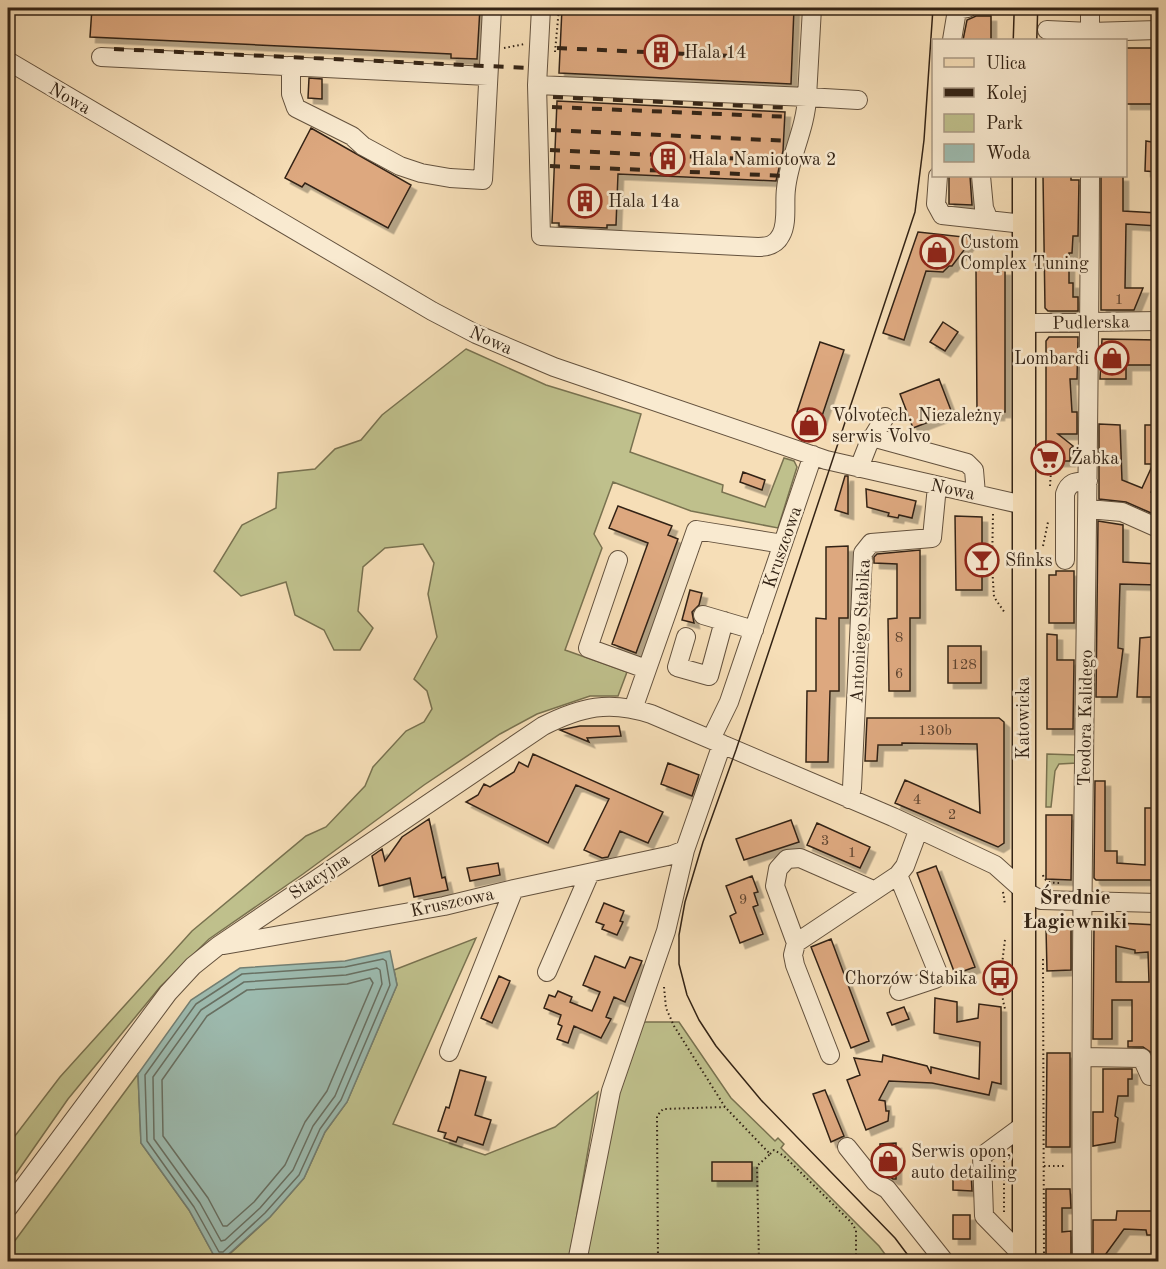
<svg xmlns="http://www.w3.org/2000/svg" width="1166" height="1269" font-family="'Old Standard TT',serif">
<defs>
<filter id="shadow"><feDropShadow dx="5.5" dy="5.5" stdDeviation="0" flood-color="#0004"/></filter>
</defs>
<rect width="100%" height="100%" fill="#f6deb7"/>
<filter id="stains"><feTurbulence type="fractalNoise" baseFrequency=".00333" numOctaves="4"/><feColorMatrix values="0 0 0 0 .2 0 0 0 0 .09 0 0 0 0 .02 0 0 0 .5 -.17"/></filter>
<radialGradient id="worn" r=".72"><stop offset=".6" stop-color="#630" stop-opacity="0"/><stop offset="1" stop-color="#630" stop-opacity=".3"/></radialGradient>
<!-- green -->
<path fill="#bfc08c" stroke="#797250" stroke-width="1.5" d="M466 349 546 385 641 414 630 452 723 485 722 492 765 507 784 458 794 461 797 467 778 528 691 511 613 482 594 534 602 548 565 650 627 672 618 696H590L537 714 500 734 424 785 303 874 209 939 160 987 68 1099 8 1185V1145L60 1077 192 931 306 836 326 827 365 786 373 767 406 731 424 722 432 709 427 691 414 679 437 637 428 594 434 563 423 544 385 548 363 567 358 611 373 628 360 650H334L324 630 295 615 286 582 241 596 214 571 242 525 276 508 278 473 315 469 335 449 361 440 382 415Z
M1047 754 1077 755V763L1059 764 1055 771 1051 807H1046Z
M476 938 393 1124 485 1155 555 1127 598 1092 569 1261 221 1262 270 1217 304 1178 325 1132 347 1102 397 985 394 970Z
M640 1022H679L731 1098 775 1141 778 1138 784 1144 781 1148 879 1246 890 1261 583 1262 595 1175Z
M138 1074 141 1143 189 1210 217 1261H8V1250Z"/>
<!-- water -->
<path fill="#9dbcb1" stroke="#737f73" stroke-width="1.5" d="M390 951 397 985 347 1102 325 1132 304 1178 270 1217 221 1261H217L189 1210 141 1143 138 1074 191 1000 240 968 345 961Z"/>
<g fill="none" stroke-linecap="round" stroke-linejoin="round">
<!-- shore -->
<path stroke="#687063" stroke-width="1.5" d="M383 959 386 961 390 985 341 1100 320 1129 299 1175 265 1213 223 1252H219L194 1207 147 1141 145 1075 196 1004 242 974 345 967Z
M377 968 380 970 382 984 335 1096 313 1126 293 1170 260 1208 225 1240 221 1241 200 1203 154 1139 153 1077 201 1010 244 982 346 975Z
M370 978 373 983 327 1091 305 1122 285 1165 254 1202 227 1226H223L208 1198 163 1136 162 1080 207 1016 247 990 347 984Z"/>
</g>
<!-- building -->
<path fill="#dda87f" stroke="#332315" stroke-width="1.5" fill-rule="evenodd" filter="url(#shadow)" d="M92 8H480L477 59 451 58V54L90 37Z
M562 8H794L791 84 559 73Z
M976 16H991V40H963L967 20Z
M1125 48H1158V104H1125Z
M309 78 322 79V99L308 98Z
M557 101 785 112 783 151 776 181 618 174 616 225H607V228L559 226V223H552Z
M311 128 411 185 388 228 305 183 302 187 285 178Z
M1146 141 1158 143V172L1145 171Z
M949 176H970L972 205 949 204Z
M1043 176H1071V180H1079L1078 236H1073L1072 253H1069V283H1073V297H1078V311H1048L1045 308Z
M1101 176H1123V211L1158 213V226L1126 224 1125 288H1143L1134 310H1101Z
M918 232 973 238 952 266H949L943 272 926 271 904 340 883 333Z
M999 266V270H1005V412H999V415H984V412H977L976 270H981V267Z
M943 322 958 332 945 351 930 342Z
M1049 337H1078L1077 379H1070L1072 412H1077V434H1058L1073 446 1070 449V461H1046V341Z
M1102 339 1158 340V365H1126V379H1100Z
M820 342 844 350 821 419 817 418 814 432 799 429 802 413 797 412Z
M939 379 952 413 913 428 900 394Z
M1099 424 1120 425 1122 480 1142 488 1153 464H1145V425H1158V478L1151 492 1158 495V516L1126 502 1099 499Z
M743 472 765 480 762 490 740 482Z
M845 476H848V514L835 510Z
M866 489 916 501 912 518 899 515 898 518 888 516 889 513 867 507Z
M618 506 672 526 668 535 678 539 636 653 612 644 648 543 609 528Z
M955 516 982 517V590H956Z
M1098 521 1123 525V562L1158 564V585L1120 584 1118 648 1123 649 1117 697H1096Z
M848 546V618H839V691H830L828 762H806L807 691H816V618L826 619V547Z
M920 550V618H910V691H889L888 619 897 618V564L874 563V557L877 554Z
M1056 571H1074V623H1049V575H1056Z
M690 590 702 593 699 605 692 612 694 623 682 620Z
M1047 634 1057 635V660H1074L1073 729H1047Z
M1151 637H1158V697H1137L1140 638Z
M948 646H981V683H948Z
M867 718H999L1004 722V843L998 847 895 803 905 780 980 813 977 744 902 743V745H878L877 761H865Z
M580 726H619L621 736 587 738 589 742 560 730Z
M533 754 663 812 648 843 620 831 608 857 602 858 584 850 609 799 576 785 548 843 466 802 478 795 484 784 490 787 514 772 519 762 528 767Z
M668 763 699 775 692 796 661 784Z
M1095 781H1105V851H1117V863L1145 865V808H1158V880H1096L1094 878Z
M1046 815H1072L1071 880 1046 879Z
M429 819 442 878 445 877 448 890 414 897 410 878 379 886 372 856 382 849 385 861 402 837Z
M791 820 799 842 744 860 736 839Z
M817 823 870 847 860 868 807 845Z
M498 863 500 875 470 881 467 868Z
M936 866 975 967 955 974 917 873Z
M752 876 758 892 754 893 758 905 753 907 763 934 740 943 730 916 736 913 726 886Z
M604 903 624 911 620 921 623 922 617 935 602 929 604 925 596 922Z
M1097 922 1158 925V1053H1152L1143 1047H1128V1041H1132V1000H1112V1039H1093L1094 925ZM1116 946 1135 950V953L1148 952 1149 982H1116Z
M1049 924 1071 925V970L1047 971 1046 928Z
M831 939 869 1041 851 1048 811 947Z
M595 956 625 968 630 957 642 961 625 1002 614 997 606 1017 611 1019 601 1038 574 1026 568 1043 557 1039 562 1026 558 1024 561 1015 544 1008 549 995 555 997 558 991 572 997 570 1002 592 1011 600 992 583 985Z
M499 976 510 981 492 1023 481 1018Z
M935 998 957 1002V1022L978 1018 979 1004 1001 1007V1084L992 1082 989 1095 932 1083 889 1081 879 1100 885 1101 886 1111H889L888 1121 866 1130 847 1080 860 1075 854 1058 882 1062 883 1055 927 1066 931 1074V1067L979 1079 980 1042 934 1033Z
M904 1007 909 1019 892 1025 887 1013Z
M1047 1053H1070V1147H1046Z
M1103 1069H1132V1079H1128V1096H1118L1115 1116 1118 1118 1115 1142 1093 1146V1112H1103Z
M460 1070 486 1077 475 1115 491 1120 483 1145 458 1137 456 1142 444 1138 446 1133 438 1131 446 1107 449 1108Z
M825 1090 844 1136 831 1142 813 1094Z
M896 1143V1179H893L880 1170V1144Z
M712 1162H752V1181H712Z
M953 1171H971L972 1191 953 1190Z
M1046 1189H1070L1071 1208H1062V1232L1071 1231V1260L1046 1262Z
M1117 1211H1157V1235H1147L1146 1230 1124 1229 1100 1262H1093V1220H1116Z
M953 1215H970V1239H953Z"/>
<g fill="none" stroke-linecap="round" stroke-linejoin="round">
<!-- minor casing -->
<g stroke="#64523e" stroke-width="20">
<path id="minor" d="M812 8 807 97 858 100
M1047 30 1090 32 1158 30
M952 40 957 10 968 8
M1090 40V8
M101 57 488 76
M8 61 432 311 476 334 554 367 826 460 1024 505
M291 66V94L296 108 352 136 363 146 400 166 421 173 450 178 483 180 492 8
M537 85 807 97C806 128 789 158 786 189 784 203 788 223 781 235 776 245 768 247 758 247L541 236 537 85 541 8
M938 176 936 204 942 215
M981 176 984 208 989 220
M942 215 1024 224
M1024 323 1158 321
M872 437 967 463 974 470 976 494
M859 468 868 445 885 417
M1088 509 1122 512 1158 528
M618 560 588 648 646 669
M1065 560V494C1069 481 1076 482 1088 481
M703 615 754 630
M686 637 677 667 709 676 724 621
M633 709 696 530 783 544
M711 739 729 702 813 455
M849 799 852 788 863 553 871 543 932 538 937 486
M898 875 938 973 935 979 899 991
M796 943 775 886 778 869 787 859 800 858 873 890
M224 945 444 906 514 889 672 855 685 850 722 744
M547 972 590 873
M449 1052 514 889
M830 1055 795 965 793 955 796 943 898 875 905 866 918 831
M1082 1057 1142 1058 1150 1076H1158
M1024 1125 982 1156 984 1216 1024 1257
M847 1147 875 1182 887 1189 945 1262
M8 1208 168 993 193 966 218 946 543 726C581 707 609 700 651 714L893 817 995 865 1023 890 1041 900 1158 903
M577 1262 611 1091 666 931 685 850
M1082 1262C1079 899 1089 538 1090 176"/>
</g>
<!-- major casing -->
<g stroke="#332315" stroke-width="25">
<path id="major" d="M1025 40 1026 8
M1024 1262V176"/>
</g>
<!-- path -->
<path stroke="#332315" stroke-width="2" stroke-dasharray="1.5 3" stroke-linecap="butt" d="M504 48 525 44
M555 52 559 8
M1041 469V471H1061
M1050 486 1051 471
M993 514 992 565 994 597 1005 613
M1043 546 1048 522
M1043 875C1045 883 1053 883 1060 883
M1003 892 1005 904
M1005 940C1002 962 999 987 1005 1009
M1043 959 1044 1262
M664 987 666 1008 674 1026 725 1107 770 1154 757 1166 759 1262
M770 1154 774 1150 784 1156 851 1222 856 1230V1262
M1044 1166H1065
M1004 1212V1158
M658 1262 657 1116 663 1109 725 1107"/>
<!-- minor -->
<use href="#minor" stroke="#f9ead0" stroke-width="18"/>
<!-- major -->
<use href="#major" stroke="#f6deb7" stroke-width="22"/>
<!-- tram -->
<path stroke="#332315" stroke-width="1.5" d="M913 1262 895 1238 761 1100 716 1046 699 1020 687 995 679 964V935L685 902 703 842 736 750 915 212 924 140 933 8"/>
<!-- rail -->
<path stroke="#332315" stroke-width="4" stroke-dasharray="10 10" stroke-linecap="butt" d="M96 12V8
M557 48 754 57
M114 49 530 68
M553 97 791 108
M552 107 791 117
M551 130 790 141
M550 150 789 161
M550 166 788 176"/>
</g>
<!-- icons -->
<defs>
<g id="building-ring" transform="scale(1.725)"><circle r="9.5" fill="#f9ead0" stroke="#8f2418" stroke-width="1.5"/><path d="M-4-6H4V6H1V3H-1V6H-4ZM-2.5-4.3h1.7v1.8h-1.7ZM.8-4.3h1.7v1.8H.8ZM-2.5-1h1.7V.8h-1.7ZM.8-1h1.7V.8H.8Z" fill="#8f2418"/></g>
<g id="shop-ring" transform="scale(1.725)"><circle r="9.5" fill="#f9ead0" stroke="#8f2418" stroke-width="1.5"/><path d="M-5-2.5h2.3a2.7 3.5 0 0 1 5.4 0H5L5.5 6h-11ZM-1.5-2.5h3a1.5 2.3 0 0 0-3 0Z" fill="#8f2418"/></g>
<g id="supermarket-ring" transform="scale(1.725)"><circle r="9.5" fill="#f9ead0" stroke="#8f2418" stroke-width="1.5"/><path d="M-6-5.5h2.5l.6 2H6L4.5 2H-2.5L-4.4-4H-6ZM-1.5 3.2a1.3 1.3 0 1 0 .1 0ZM3 3.2a1.3 1.3 0 1 0 .1 0Z" fill="#8f2418"/></g>
<g id="bar-ring" transform="scale(1.725)"><circle r="9.5" fill="#f9ead0" stroke="#8f2418" stroke-width="1.5"/><path d="M-6-5H6L.8 .8V4.5H3.5V6h-7V4.5H-.8V.8Z" fill="#8f2418"/></g>
<g id="bus-ring" transform="scale(1.725)"><circle r="9.5" fill="#f9ead0" stroke="#8f2418" stroke-width="1.5"/><path d="M-5-6H5V4H4V6H2V4H-2V6H-4V4H-5ZM-3.5-4V0h7V-4ZM-3.5 1.2v1.5H-2V1.2ZM2 1.2v1.5H3.5V1.2Z" fill="#8f2418"/></g>
</defs>
<g fill-rule="evenodd">
<use href="#building-ring" x="661" y="52"/>
<use href="#building-ring" x="668" y="159"/>
<use href="#building-ring" x="585" y="201"/>
<use href="#shop-ring" x="937" y="252"/>
<use href="#shop-ring" x="1112" y="358"/>
<use href="#shop-ring" x="809" y="425"/>
<use href="#supermarket-ring" x="1048" y="458"/>
<use href="#bar-ring" x="982" y="560"/>
<use href="#bus-ring" x="1000" y="978"/>
<use href="#shop-ring" x="888" y="1161"/>
</g>
<g text-anchor="middle" stroke-width="5" stroke-linejoin="round" paint-order="stroke">
<!-- number labels -->
<g font-size="15" fill="#5e4430">
<text x="1119" y="304">1</text>
<text x="899" y="642">8</text>
<text x="964" y="669">128</text>
<text x="899" y="678">6</text>
<text x="935" y="735">130b</text>
<text x="917" y="804">4</text>
<text x="952" y="819">2</text>
<text x="825" y="845">3</text>
<text x="852" y="857">1</text>
<text x="743" y="904">9</text>
</g>
<!-- poi labels -->
<g font-size="18" fill="#332315" stroke="#f9ead0" text-anchor="start">
<text x="684" y="58">Hala 14</text>
<text x="691" y="165">Hala Namiotowa 2</text>
<text x="608" y="207">Hala 14a</text>
<text x="960" y="248">Custom<tspan x="960" dy="21">Complex Tuning</tspan></text>
<text x="1089" y="364" text-anchor="end">Lombardi</text>
<text x="832" y="421">Volvotech. Niezależny<tspan x="832" dy="21">serwis Volvo</tspan></text>
<text x="1071" y="464">Żabka</text>
<text x="1005" y="566">Sfinks</text>
<text x="977" y="984" text-anchor="end">Chorzów Stabika</text>
<text x="911" y="1157">Serwis opon,<tspan x="911" dy="21">auto detailing</tspan></text>
</g>
<!-- street labels -->
<g font-size="18" fill="#332315" stroke="#f9ead0">
<text transform="translate(70 98) rotate(30)" y="6">Nowa</text>
<text transform="translate(1091 322) rotate(-1)" y="6">Pudlerska</text>
<text transform="translate(491 340) rotate(24)" y="6">Nowa</text>
<text transform="translate(953 489) rotate(12)" y="6">Nowa</text>
<text transform="translate(782 547) rotate(-71)" y="6">Kruszcowa</text>
<text transform="translate(860 631) rotate(-87)" y="6">Antoniego Stabika</text>
<text transform="translate(1023 718) rotate(-90)" y="6">Katowicka</text>
<text transform="translate(1085 718) rotate(-89)" y="6">Teodora Kalidego</text>
<text transform="translate(319 876) rotate(-34)" y="6">Stacyjna</text>
<text transform="translate(452 902) rotate(-12)" y="6">Kruszcowa</text>
</g>
<!-- quarter labels -->
<g font-size="21" font-weight="bold" fill="#332315" stroke="#f9ead0">
<text x="1075" y="904">Średnie<tspan x="1075" dy="24">Łagiewniki</tspan></text>
</g>
</g>
<!-- margin -->
<rect width="1166" height="1269" fill="none" stroke="#f6deb7" stroke-width="30"/>
<rect x="9" y="9" width="1148" height="1251" fill="none" stroke="#332315" stroke-width="3"/>
<rect x="15" y="15" width="1136" height="1239" fill="none" stroke="#332315" stroke-width="1.5"/>
<!-- legend -->
<rect x="932" y="39" width="195" height="138" fill="#f9ead0" stroke="#aa9a85" stroke-width="1.5"/>
<rect x="944" y="58" width="30" height="9" fill="#f6deb7" stroke="#aa9a85" stroke-width="1.5"/>
<text x="986" y="69" font-size="18" fill="#332315">Ulica</text>
<rect x="944" y="88" width="30" height="9" fill="#332315" stroke="#aa9a85" stroke-width="1.5"/>
<text x="986" y="99" font-size="18" fill="#332315">Kolej</text>
<rect x="944" y="114" width="30" height="18" fill="#bfc08c" stroke="#aa9a85" stroke-width="1.5"/>
<text x="986" y="129" font-size="18" fill="#332315">Park</text>
<rect x="944" y="144" width="30" height="18" fill="#9dbcb1" stroke="#aa9a85" stroke-width="1.5"/>
<text x="986" y="159" font-size="18" fill="#332315">Woda</text>
<rect width="100%" height="100%" filter="url(#stains)"/>
<rect width="100%" height="100%" fill="url(#worn)"/>
</svg>
